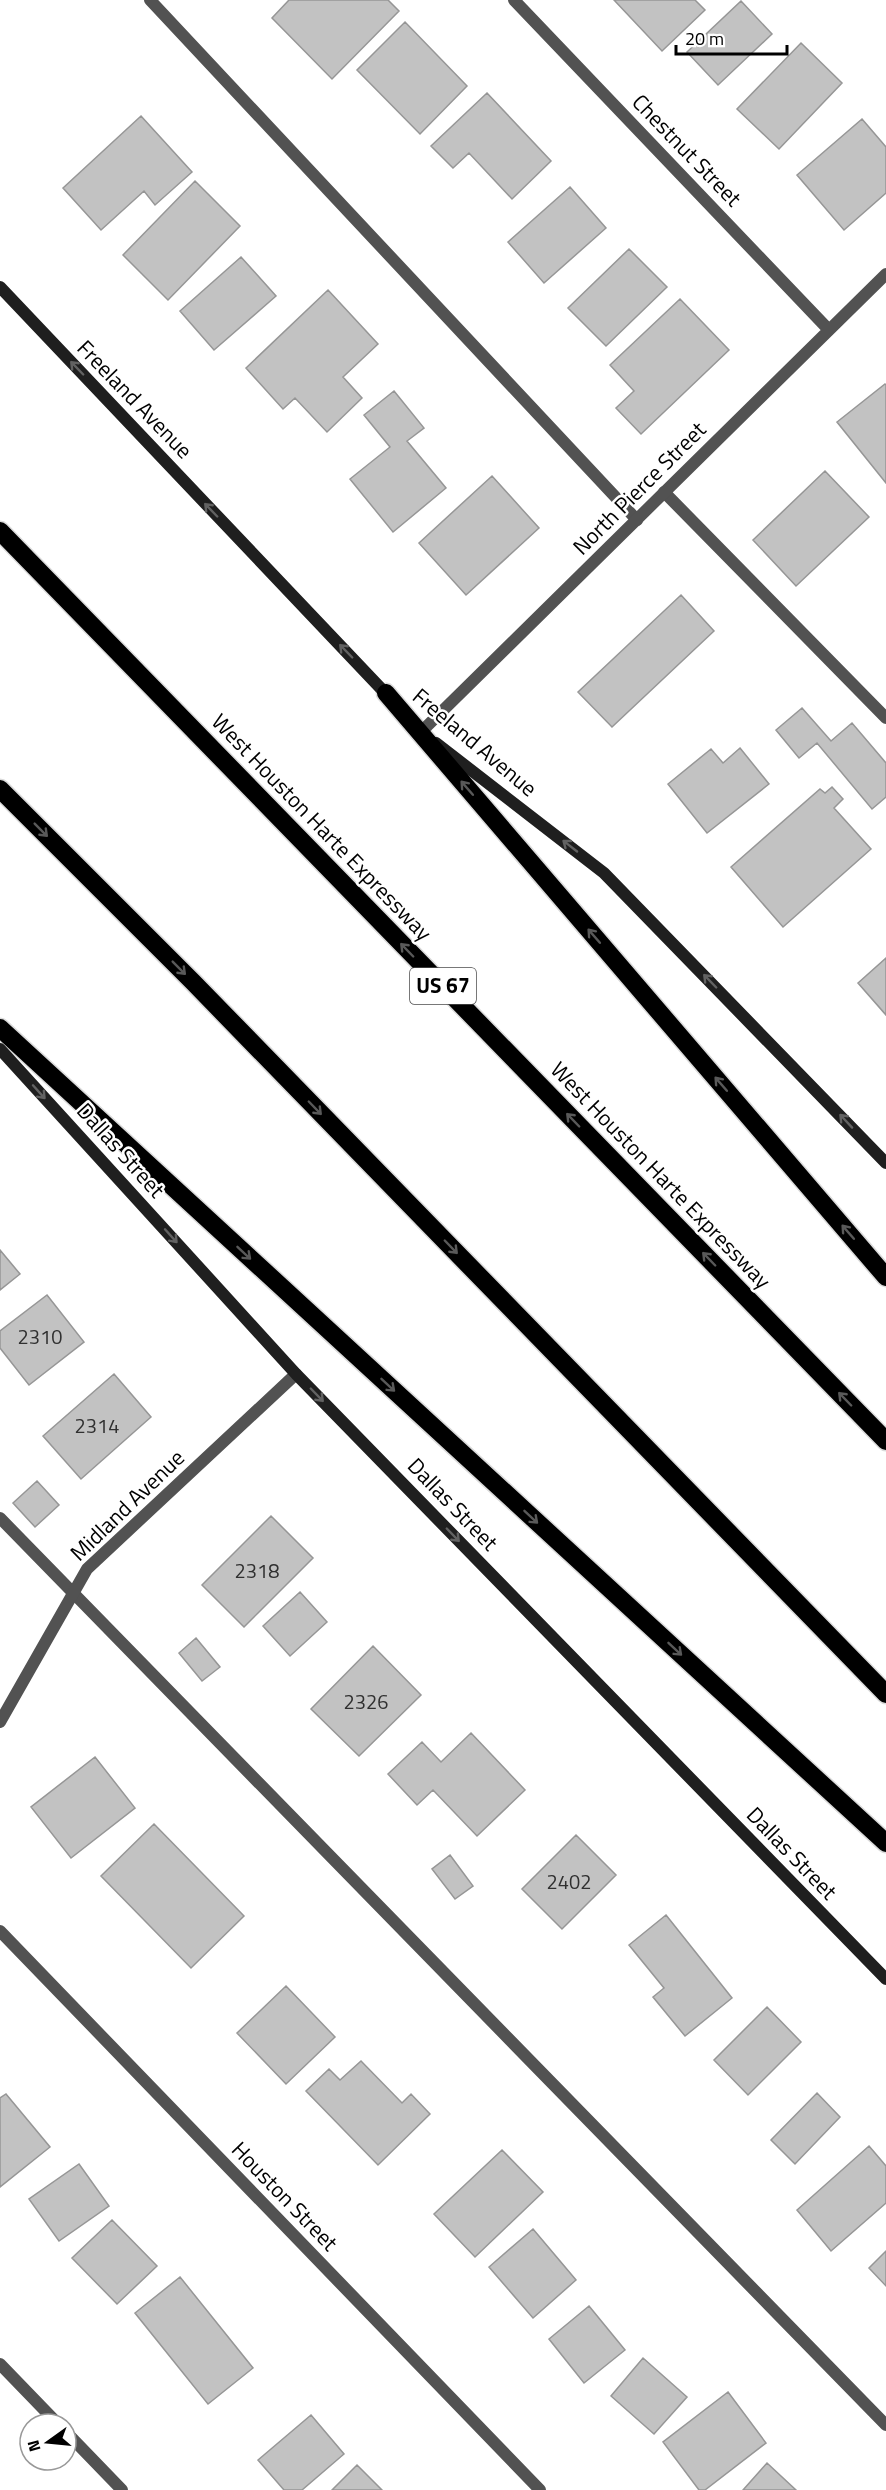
<svg xmlns="http://www.w3.org/2000/svg" width="886" height="2490" font-family="'Titillium Web',sans-serif">
<rect width="100%" height="100%" fill="#fff"/>
<!-- building -->
<path fill="#c2c2c2" stroke="#969696" stroke-width="1.5" d="M289 0H388L399 11 332 79 272 18Z
M614 0H695L705 10 662 51Z
M741 1 772 34 718 85 687 52Z
M405 22 467 86 420 134 357 70Z
M801 43 842 83 779 149 737 109Z
M487 93 551 161 512 199 469 153 453 168 431 146Z
M141 116 192 172 155 205 144 191 101 230 63 188Z
M862 119 886 147V193L844 230 797 175Z
M195 181 240 226 168 300 123 255Z
M570 187 606 228 544 283 508 242Z
M629 249 667 287 606 346 568 308Z
M241 257 276 296 214 350 180 311Z
M328 290 378 344 343 377 362 398 327 432 295 398 283 409 246 368Z
M680 299 729 350 641 434 616 408 634 391 610 365Z
M885 384 886 385V483L837 422Z
M394 391 424 428 407 441 446 488 393 532 350 479 390 447 364 415Z
M825 471 869 517 796 586 753 540Z
M492 476 539 528 466 595 419 543Z
M681 595 714 631 612 727 578 692Z
M802 708 831 741 852 723 886 763V797L872 809 817 743 799 758 776 730Z
M740 748 769 784 707 833 668 784 711 749 723 763Z
M832 787 843 799 834 808 871 849 783 927 731 867 820 789 825 793Z
M886 958V1015L858 983Z
M0 1250 20 1274 0 1290Z
M47 1295 84 1342 29 1385 0 1348V1331Z
M114 1374 151 1417 81 1479 43 1436Z
M37 1481 59 1505 35 1527 13 1503Z
M271 1516 313 1558 244 1627 202 1585Z
M300 1592 327 1622 290 1656 263 1626Z
M196 1638 220 1667 202 1681 179 1653Z
M373 1646 421 1695 359 1756 311 1709Z
M471 1733 525 1790 477 1836 433 1790 417 1805 388 1774 422 1742 441 1762Z
M95 1757 135 1808 71 1858 31 1807Z
M154 1824 244 1916 191 1968 101 1876Z
M576 1835 616 1875 562 1929 522 1889Z
M450 1855 473 1886 455 1899 432 1869Z
M666 1915 732 1998 685 2036 653 1997 664 1988 629 1945Z
M286 1986 335 2037 286 2084 237 2033Z
M767 2007 801 2042 748 2095 714 2060Z
M361 2061 402 2103 411 2094 430 2114 378 2165 306 2091 329 2069 340 2080Z
M817 2093 840 2117 795 2164 771 2140Z
M6 2094 50 2147 0 2187V2098Z
M869 2146 886 2166V2203L831 2251 797 2210Z
M502 2150 543 2192 475 2257 434 2214Z
M79 2164 109 2206 59 2241 29 2199Z
M112 2220 157 2266 117 2304 72 2258Z
M533 2229 576 2280 533 2318 489 2267Z
M886 2251V2286L869 2268Z
M180 2277 253 2368 208 2404 135 2313Z
M589 2306 625 2350 584 2383 549 2339Z
M643 2358 687 2397 654 2434 611 2396Z
M728 2392 766 2443 705 2490H699L663 2442Z
M311 2415 344 2454 302 2490H284L258 2460Z
M767 2463 796 2490H743Z
M357 2465 382 2490H332Z"/>
<g fill="none" stroke-linecap="round" stroke-linejoin="round">
<!-- motorway casing -->
<g stroke="#dbdbdb" stroke-width="21">
<path id="motorway" d="M0 531 886 1441
M386 693 886 1277
M0 789 193 982 886 1694
M0 1028 886 1843"/>
</g>
<!-- service -->
<path stroke="#525252" stroke-width="12" d="M150 0 637 520
M664 492 886 718
M0 1518 886 2425
M0 2364 58 2424
M66 2432 122 2490"/>
<!-- minor -->
<path stroke="#525252" stroke-width="12" d="M514 0 829 330
M422 731 886 274
M0 1722 87 1569 296 1374
M0 1931 540 2490"/>
<!-- secondary -->
<path stroke="#1f1f1f" stroke-width="12" d="M0 287 389 697
M436 743 604 873 886 1163
M0 1049 296 1374 886 1979"/>
<!-- motorway -->
<use href="#motorway" stroke="#000" stroke-width="18"/>
</g>
<!-- one-way arrows -->
<defs><path id="oneway-shaft" d="M-6 0H5M1.5-3L5.5 0L1.5 3" fill="none" stroke-width="1.6" stroke-linecap="round" stroke-linejoin="round" transform="scale(1.5)"/></defs>
<g stroke="#626262">
<use href="#oneway-shaft" transform="translate(77 368) rotate(-134)"/>
<use href="#oneway-shaft" transform="translate(211 510) rotate(-134)"/>
<use href="#oneway-shaft" transform="translate(346 651) rotate(-134)"/>
<use href="#oneway-shaft" transform="translate(570 846) rotate(-142)"/>
<use href="#oneway-shaft" transform="translate(710 981) rotate(-134)"/>
<use href="#oneway-shaft" transform="translate(39 1092) rotate(48)"/>
<use href="#oneway-shaft" transform="translate(846 1121) rotate(-133)"/>
<use href="#oneway-shaft" transform="translate(171 1236) rotate(48)"/>
<use href="#oneway-shaft" transform="translate(317 1395) rotate(46)"/>
<use href="#oneway-shaft" transform="translate(453 1535) rotate(46)"/>
</g>
<g stroke="#595959">
<use href="#oneway-shaft" transform="translate(467 788) rotate(-131)"/>
<use href="#oneway-shaft" transform="translate(41 830) rotate(45)"/>
<use href="#oneway-shaft" transform="translate(594 936) rotate(-131)"/>
<use href="#oneway-shaft" transform="translate(407 950) rotate(-134)"/>
<use href="#oneway-shaft" transform="translate(179 968) rotate(45)"/>
<use href="#oneway-shaft" transform="translate(721 1084) rotate(-131)"/>
<use href="#oneway-shaft" transform="translate(315 1108) rotate(46)"/>
<use href="#oneway-shaft" transform="translate(573 1120) rotate(-134)"/>
<use href="#oneway-shaft" transform="translate(848 1232) rotate(-131)"/>
<use href="#oneway-shaft" transform="translate(451 1247) rotate(46)"/>
<use href="#oneway-shaft" transform="translate(244 1253) rotate(43)"/>
<use href="#oneway-shaft" transform="translate(709 1259) rotate(-134)"/>
<use href="#oneway-shaft" transform="translate(388 1385) rotate(43)"/>
<use href="#oneway-shaft" transform="translate(845 1399) rotate(-134)"/>
<use href="#oneway-shaft" transform="translate(531 1517) rotate(43)"/>
<use href="#oneway-shaft" transform="translate(675 1649) rotate(43)"/>
</g>
<g text-anchor="middle" stroke-width="5" stroke-linejoin="round" paint-order="stroke">
<!-- number labels -->
<g font-size="20" fill="#303030">
<text x="40" y="1344">2310</text>
<text x="97" y="1433">2314</text>
<text x="257" y="1578">2318</text>
<text x="366" y="1709">2326</text>
<text x="569" y="1889">2402</text>
</g>
<!-- shield labels -->
<rect fill="#fff" stroke="#4c4c4c" stroke-width="1.5" x="410" y="968" width="66" height="36" rx="4.5"/>
<g font-size="21" font-weight="bold" fill="#000">
<text x="443" y="993">US 67</text>
</g>
<!-- street labels -->
<g font-size="22" fill="#000" stroke="#fff">
<text transform="translate(687 150) rotate(46)" y="8">Chestnut Street</text>
<text transform="translate(135 399) rotate(46)" y="8">Freeland Avenue</text>
<text transform="translate(639 488) rotate(-45)" y="8">North Pierce Street</text>
<text transform="translate(475 742) rotate(40)" y="8">Freeland Avenue</text>
<text transform="translate(322 827) rotate(46)" y="8">West Houston Harte Expressway</text>
<text transform="translate(121 1150) rotate(48)" y="8">Dallas Street</text>
<text transform="translate(661 1175) rotate(46)" y="8">West Houston Harte Expressway</text>
<text transform="translate(453 1504) rotate(46)" y="8">Dallas Street</text>
<text transform="translate(127 1505) rotate(-44)" y="8">Midland Avenue</text>
<text transform="translate(792 1853) rotate(46)" y="8">Dallas Street</text>
<text transform="translate(285 2196) rotate(46)" y="8">Houston Street</text>
</g>
</g>
<!-- north arrow -->
<g transform="translate(48 2442) rotate(255)"><circle r="28" fill="#ffffff" stroke="#999999" stroke-width="1.5"/>
<path d="M0-4.5L10 22L0 15L-10 22Z" fill="#000000"/>
<text y="-9" font-size="16" font-weight="bold" text-anchor="middle" fill="#000000">N</text>
</g>
<!-- scale -->
<path d="M676 45v9h111v-9" fill="none" stroke="#000000" stroke-width="3"/>
<text x="685" y="45" font-size="18" fill="#000000" stroke="#ffffff" stroke-width="4.5" paint-order="stroke">20 m</text>
</svg>
